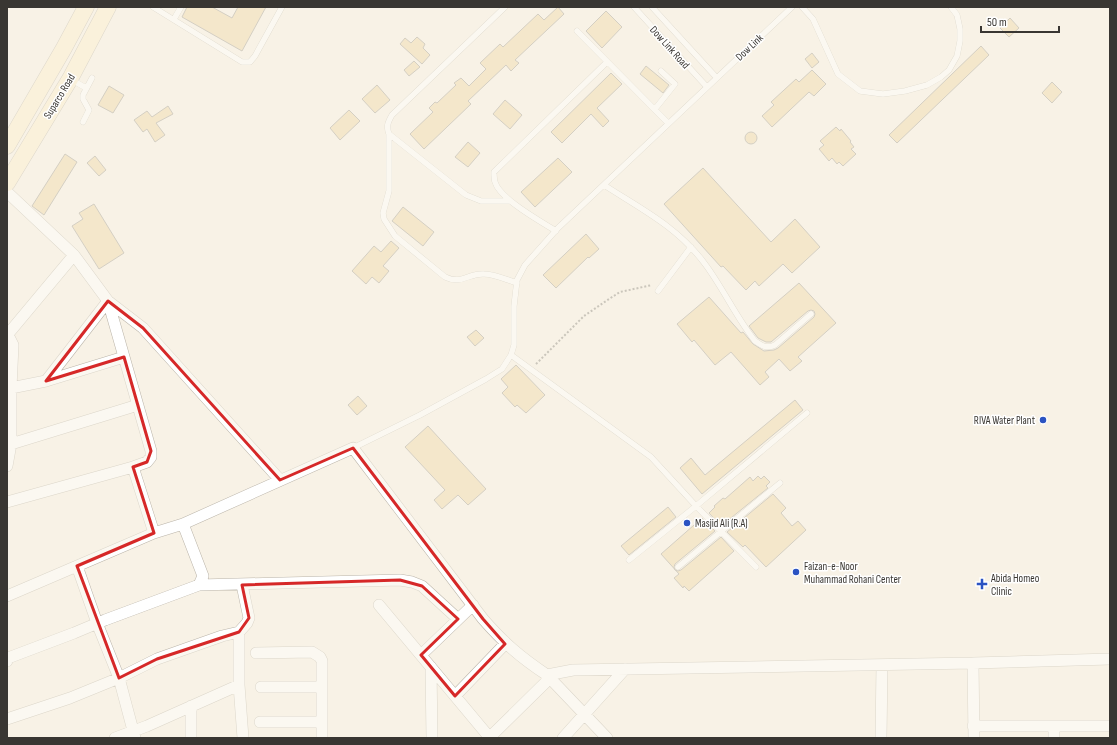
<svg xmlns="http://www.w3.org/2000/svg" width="1117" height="745" font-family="'Sofia Sans Condensed',sans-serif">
<rect width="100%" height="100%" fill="#f8f2e6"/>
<!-- building -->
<path fill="#efd9ac" stroke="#a9a499" d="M187 7H212L232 18 238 7H266L242 51 182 17Z
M558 7 564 14 515 60 519 63 511 71 506 65 468 101 471 104 424 149 410 134 433 112 429 108 435 102 437 103 456 85 454 83 461 78 469 86 486 69 480 63 500 44 503 47 538 14 544 20Z
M606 11 622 27 602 48 586 31Z
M1010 18 1019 28 1009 37 1000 28Z
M417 37 425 44 423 48 430 55 422 64 400 44 405 38 411 43Z
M981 46 989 55 897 143 889 135Z
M812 53 819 62 812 68 805 59Z
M414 61 420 67 409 76 404 70Z
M646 66 669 85 663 93 640 74Z
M812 70 826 84 814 96 809 92 772 127 762 116 774 105 771 102 796 79 799 82Z
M611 73 622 84 597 108 609 121 603 127 591 114 562 143 551 132Z
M1052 82 1062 92 1052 103 1042 93Z
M377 85 390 100 375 113 362 99Z
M109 86 124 95 113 113 98 105Z
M505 100 522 115 510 129 493 114Z
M168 106 173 114 156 123 165 135 155 142 147 129 143 132 134 120 147 111 152 117Z
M349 110 360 121 340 140 330 128Z
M836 127 840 131 841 129 851 141 850 142 854 147 851 149 856 154 843 166 839 162 837 164 832 158 829 161 819 149 824 145 820 141Z
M745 138a6 6 0 1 1 12 0a6 6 0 1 1-12 0Z
M468 142 480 153 468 167 455 157Z
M65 154 77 162 44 215 32 206Z
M95 156 106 170 99 176 87 163Z
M558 158 572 172 535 207 521 192Z
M703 168 771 242 795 219 820 247 792 273 783 264 759 286 755 281 746 290 723 266 721 267 664 204Z
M94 204 124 253 99 269 72 226 83 219 79 213Z
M403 207 434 232 423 246 392 221Z
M586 234 599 249 589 258 588 257 556 288 543 275Z
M391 241 399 248 383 266 389 271 379 283 372 277 366 284 352 271 374 246 381 252Z
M799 283 836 323 798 357 802 361 790 371 779 359 765 372 769 377 760 385 731 352 715 365 694 340 692 342 677 324 709 297 741 333 743 332 753 344 764 351 774 350 778 348 814 317 815 314 814 311 811 310 808 311 771 342H766L758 338 749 326Z
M476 330 484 338 475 346 467 337Z
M516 365 545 395 526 413 517 405 515 407 502 393 508 387 501 379Z
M358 396 367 406 357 415 348 405Z
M795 400 803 410 702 494 680 468 691 458 705 475Z
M428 426 486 489 468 505 458 495 442 509 434 500 445 490 405 447Z
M758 476 761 479 764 476 770 482 766 486 768 488 721 526 709 513 715 507 714 506 723 498 725 499 750 477 753 481Z
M773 494 786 508 781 513 792 526 798 521 806 530 766 567 745 545 743 547 727 532Z
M668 507 676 517 629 555 621 546Z
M702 518 715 531 675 564 674 567 675 570 678 571 681 570 721 537 734 551 689 591 684 586 683 588 674 578 679 574 661 554Z"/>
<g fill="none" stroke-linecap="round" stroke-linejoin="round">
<!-- lane casing -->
<g stroke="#bbb5aa" stroke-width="6">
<path id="lane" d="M153 7 242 62H250L255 56 282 7
M505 7 392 115C388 122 386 126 389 134L466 195 481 201H510
M634 7 707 87
M652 7 716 77
M802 7 813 19 838 74 860 91 883 94 905 91 927 85 941 77 949 70 957 56 960 41V29L957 15 951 7
M174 19 181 7
M577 31 668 123
M72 80 86 88
M655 109 675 84 661 71
M83 122 89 110 83 99V95L92 78
M389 134V191L383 213 384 219 395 236 445 277C462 285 468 273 484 274 495 274 507 280 517 283
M604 185C641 209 678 227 705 264 723 288 736 317 755 341 762 346 767 349 775 345L811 314
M556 231C540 221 500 199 495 182 494 179 494 175 494 172L607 62
M658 291 691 247
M511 355 651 457 696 506 756 567
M353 448 420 415 486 379 502 369 511 355 514 345V306L517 280 525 265 558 228 792 7
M629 560 696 506 807 413
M678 567 780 483"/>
</g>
<!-- street casing -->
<g stroke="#bbb5aa" stroke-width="12">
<path id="street" d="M7 192 74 255 108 301 151 451V457L147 462 133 467
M7 333 13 345 11 388V444L7 466
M8 334 74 255
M46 381 108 301 143 328 280 480
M11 388 46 381 124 357
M11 444 138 405
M7 502 133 467 154 533
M183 524 203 576 199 585
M77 566 97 623 119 678 135 738
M7 596 154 533 183 524 353 448 483 619C504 643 520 657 547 675L573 670 973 663
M379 605 490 738
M239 632V685L243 738
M256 653 312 652 320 657 322 661V738
M421 655 473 605
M7 661 8 658 74 633 105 620 199 585 400 580 412 582 422 586 458 619
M431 667 432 738
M547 675 607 738
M261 687H321
M455 696 505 644
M191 706V738
M7 719 70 698 119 678 157 659 222 636 239 632 247 623 249 618 242 585
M260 722H322
M973 726H1110
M1054 726V738
M115 738 147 726 239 685
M489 738 550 678
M563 738 625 669
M881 738 882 665
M974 738 973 663 1110 659"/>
</g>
<!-- secondary casing -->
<g stroke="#bbb5aa" stroke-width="17">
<path id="secondary" d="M7 146 64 48 86 7
M7 183 70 79 108 7"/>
</g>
<!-- path -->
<path stroke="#959189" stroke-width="2" stroke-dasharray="2 2" stroke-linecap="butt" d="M536 364 584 316 609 299 620 292 652 285"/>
<!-- lane -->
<use href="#lane" stroke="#fff" stroke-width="5.5"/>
<!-- street -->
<use href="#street" stroke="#fff" stroke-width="11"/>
<!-- secondary -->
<use href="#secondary" stroke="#fdefce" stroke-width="16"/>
</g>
<!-- marked area -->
<path d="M0 0H1117V745H0ZM108 301 143 328 280 480 353 448 483 619 505 644 455 696 421 655 458 619 422 586 400 580 242 585 249 618 239 632 157 659 119 678 77 566 154 533 133 467 147 462 151 451 124 357 46 381Z" fill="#f8f2e6" fill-opacity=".55" fill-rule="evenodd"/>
<path fill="none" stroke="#d62828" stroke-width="3" stroke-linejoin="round" d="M108 301 143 328 280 480 353 448 483 619 505 644 455 696 421 655 458 619 422 586 400 580 242 585 249 618 239 632 157 659 119 678 77 566 154 533 133 467 147 462 151 451 124 357 46 381Z"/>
<!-- markers -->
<g fill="#2b53c2" stroke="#fff" stroke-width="1.5">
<circle cx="1043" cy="420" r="4"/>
<circle cx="687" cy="523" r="4"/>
<circle cx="796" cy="572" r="4"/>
<path d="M980 578h4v4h4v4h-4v4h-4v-4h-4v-4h4z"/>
</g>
<g text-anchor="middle" stroke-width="3" stroke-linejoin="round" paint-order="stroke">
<!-- street labels -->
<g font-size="11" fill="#393632" stroke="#fff">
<text transform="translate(670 47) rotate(48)" y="4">Dow Link Road</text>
<text transform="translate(749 47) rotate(-43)" y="4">Dow Link</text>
<text transform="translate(59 96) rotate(-59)" y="4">Suparco Road</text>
</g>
<!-- poi labels -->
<g font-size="11" fill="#393632" stroke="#fff" text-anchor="start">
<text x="1035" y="424" text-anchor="end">RIVA Water Plant</text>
<text x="695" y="527">Masjid Ali (R.A)</text>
<text x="804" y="570">Faizan-e-Noor<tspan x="804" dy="13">Muhammad Rohani Center</tspan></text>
<text x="991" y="582">Abida Homeo<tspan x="991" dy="13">Clinic</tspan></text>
</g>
</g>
<!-- border -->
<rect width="1117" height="745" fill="none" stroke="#393632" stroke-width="16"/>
<!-- scale -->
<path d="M981 26v6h78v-6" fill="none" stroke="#393632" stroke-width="2"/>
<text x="987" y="26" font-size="12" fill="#393632" stroke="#ffffff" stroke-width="3" paint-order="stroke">50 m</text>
</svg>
